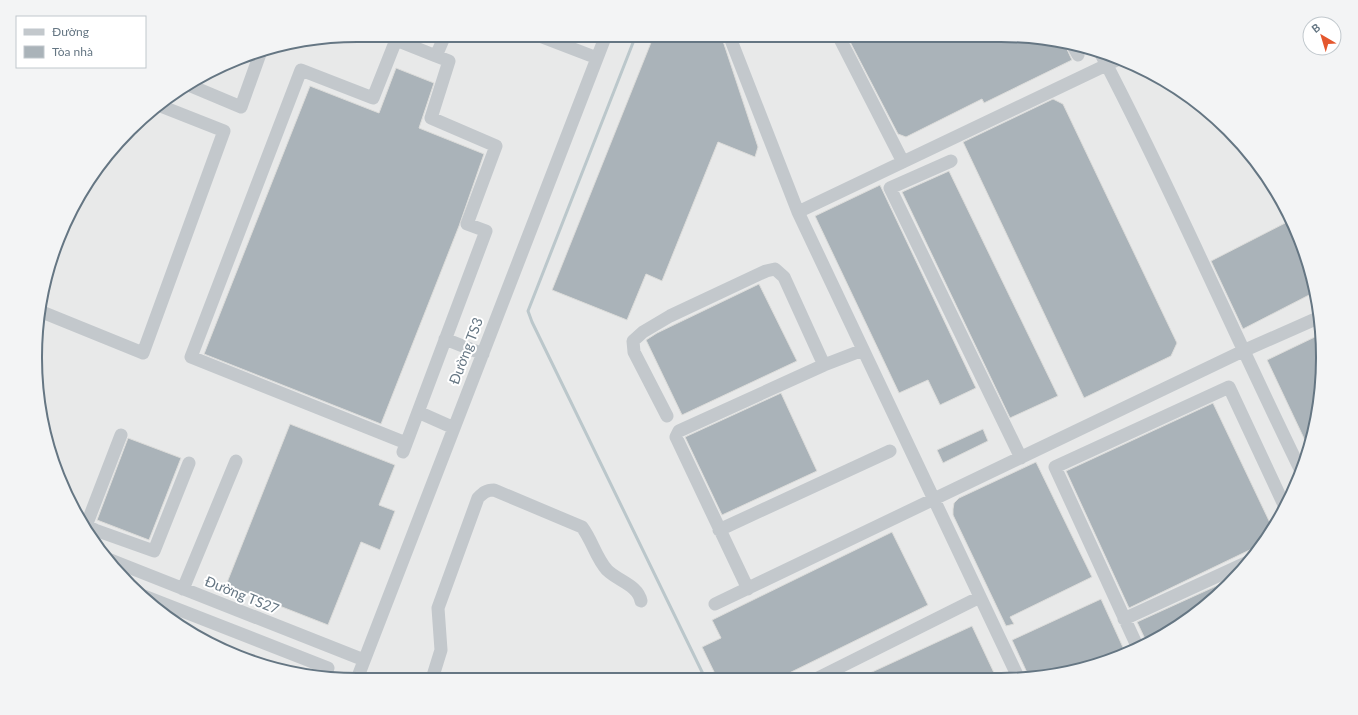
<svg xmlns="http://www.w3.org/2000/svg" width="1358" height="715" font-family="Lato,sans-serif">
<rect width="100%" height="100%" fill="#fafaf8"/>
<!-- built -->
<path fill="#e8e9e9" d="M358 35 1021 36 1084 46 1143 68 1197 102 1243 145 1280 196 1306 254 1320 316 1322 379 1312 441 1290 500 1243 570 1180 626 1124 656 1043 677 337 679 274 669 215 647 129 585 89 536 60 481 36 379 46 274 89 179 161 102 254 52Z"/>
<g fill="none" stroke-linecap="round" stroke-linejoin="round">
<!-- stream -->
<path stroke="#bbc7cb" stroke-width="3" d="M636 35 528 311 532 322 705 678"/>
</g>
<!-- building -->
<path fill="#aab3b9" stroke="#dcdcda" d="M654 35H721L758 147 755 157 718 142 662 281 646 274 627 320 552 290Z
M847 36H1021L1064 43 1072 60 984 103 982 99 906 137 898 134Z
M396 68 434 83 419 128 484 154 459 226 381 424 204 354 310 86 379 113Z
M1053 99 1063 104 1177 343 1171 356 1084 398 963 142Z
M949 171 1058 396 1010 418 902 192Z
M880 185 976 388 940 405 928 380 899 393 815 216Z
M1291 220 1306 254 1315 292 1243 329 1211 261Z
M759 284 797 361 682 415 646 340 657 333Z
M1321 334 1322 379 1312 441 1309 449 1267 360Z
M781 393 817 471 722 515 685 437Z
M1213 403 1272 527 1260 545 1129 608 1066 471Z
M290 424 395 465 379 505 395 511 380 550 361 542 328 625 226 585Z
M983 429 988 441 943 463 937 450Z
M128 438 181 458 149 540 97 520Z
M1036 462 1092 577 1010 617 1014 624 1006 626 953 515V509L954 503 959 498Z
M892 532 928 605 779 678H717L702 647 721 638 712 620Z
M1236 577 1180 626 1147 643 1137 622Z
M1101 599 1126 654 1043 677H1029L1012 640Z
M972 626 996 677 859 678Z"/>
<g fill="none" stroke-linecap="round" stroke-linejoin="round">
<!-- minor -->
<path stroke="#c3c8cc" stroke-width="13" d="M537 35 597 58
M729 35 798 212 1018 677
M838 35 903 162
M1072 44 1078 55
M1100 52C1172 190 1233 332 1301 471
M191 86 241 107 261 51
M951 161 890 188 1021 458
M798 212 1119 59
M42 312 143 353 224 131 158 105
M445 339 483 354
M418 412 454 428
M667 416 634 352 633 341 643 332 670 316 766 271 775 269 784 277 824 365
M406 443 191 357 301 70 373 98 396 40 436 56
M403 452 486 231 467 224 496 146 431 118 449 61 436 56 445 35
M95 530 86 526 121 435
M719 530 890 451
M92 540 95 530 154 551 189 463
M108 559 364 660
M183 589 236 461
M748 589 676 437 679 431 824 365 863 350
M144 596 328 668 324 677
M715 604 1243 351 1320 317
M1124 619 1248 562
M1138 648 1055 467 1229 387 1285 507
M818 678 980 597
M357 679 606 35
M432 679 441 650 438 608 478 498C483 493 486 490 494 490L582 527C592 540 596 558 607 570 618 581 638 585 641 601"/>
</g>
<g text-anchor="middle" stroke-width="4" stroke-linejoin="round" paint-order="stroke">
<!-- street labels -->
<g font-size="14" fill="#657683" stroke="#fff">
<text transform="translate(466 351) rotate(-69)" y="5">Đường TS3</text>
<text transform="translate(242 595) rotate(22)" y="5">Đường TS27</text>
</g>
</g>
<!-- crop -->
<path d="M0 0H1358V715H0ZM357 42H1001A315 315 0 0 1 1316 357V358A315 315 0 0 1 1001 673H357A315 315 0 0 1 42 358V357A315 315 0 0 1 357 42Z" fill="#f3f4f5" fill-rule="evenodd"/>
<path fill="none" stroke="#657683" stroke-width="2" d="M357 42H1001A315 315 0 0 1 1316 357V358A315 315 0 0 1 1001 673H357A315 315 0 0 1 42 358V357A315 315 0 0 1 357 42Z"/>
<!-- legend -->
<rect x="16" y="16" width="130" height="52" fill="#ffffff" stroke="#c1c8cd"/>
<rect x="24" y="29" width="20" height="6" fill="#c3c8cc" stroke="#c1c8cd"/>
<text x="52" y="36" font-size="12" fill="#657683">Đường</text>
<rect x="24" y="46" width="20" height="12" fill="#aab3b9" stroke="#c1c8cd"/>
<text x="52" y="56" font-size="12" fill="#657683">Tòa nhà</text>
<!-- north arrow -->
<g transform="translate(1322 36) rotate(322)"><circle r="19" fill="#ffffff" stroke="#c1c8cd"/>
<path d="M0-3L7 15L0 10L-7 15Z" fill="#e4572e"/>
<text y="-6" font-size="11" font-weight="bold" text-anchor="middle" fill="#657683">B</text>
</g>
</svg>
